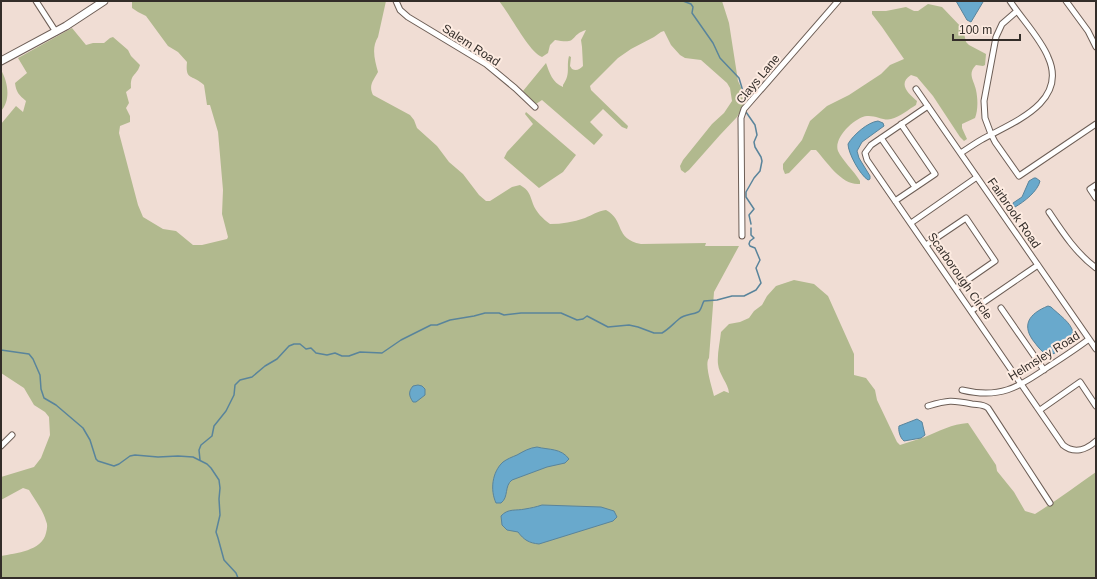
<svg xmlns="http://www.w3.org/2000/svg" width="1097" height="579" font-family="Helvetica,sans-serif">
<rect width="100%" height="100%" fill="#f0ddd4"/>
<!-- green -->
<path fill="#b1b98e" d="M132 1H386L378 37C371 48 375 61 378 72 374 80 368 85 373 95L410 115 414 120 417 128 437 146 449 162 463 174 479 195 486 201H490L512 187 520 185C529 190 530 195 533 204 536 212 543 219 550 224 562 224 573 222 585 218 592 215 598 211 606 210 625 220 614 239 641 244L706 243 705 246H739L714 292 709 358C704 364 712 387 714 396L724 391 729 393C728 383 719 375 718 364 717 354 720 342 721 332L729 324 740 322 749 318 754 311 762 305 767 296 776 286 794 280 814 284 828 296 854 354V375L866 378 875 390 877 400 897 442 900 445C908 442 917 440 925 437 939 431 952 424 968 423L996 465 997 471 1014 492 1025 511 1035 514C1056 501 1076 486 1096 472V578H1V556C16 553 42 551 46 533 47 529 48 525 46 521 43 510 35 500 29 490L23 488 1 500V477L34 467 41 458 50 435 49 417 45 412 34 405 24 388 1 373V124L16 106 23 112 26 101C19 95 16 92 15 83L27 73 18 58 72 28 86 45 93 43H104L110 38 113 37 128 50 131 56 140 65C137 76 130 73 131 88L126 92 129 103 126 108 130 116V122L120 126 119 133 138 205 143 217 163 229 176 231 193 245H202L227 239 228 237 222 214 223 190 218 132 210 105H207L204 85C192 74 185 81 187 62L178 52 168 46 146 16 138 12 132 8Z
M499 1H722L729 23 738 81 747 100 737 117 720 135 689 170 685 173 681 170 680 166 683 160 712 124 724 113 732 101 730 88 727 83 701 60 685 58 680 55 671 45 664 31 661 32 654 37 631 49 618 58 590 86 591 90 628 126 627 129 622 127 603 109 590 122 603 135 594 145 542 100 536 104 523 91 546 63C550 74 552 82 563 87V85C571 73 566 68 569 56L571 57 570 66 572 69C576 71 579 70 583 66L582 47 581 40 586 30C569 35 579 45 555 40L550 45 548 53 542 57C529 52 510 14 499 1Z
M928 4 942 7 963 29 966 42 969 45 986 54 985 65 983 66 976 65C967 74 974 80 976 90 978 99 978 111 975 118L962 124V128L967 139 964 141 960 137 933 96 917 77 911 75C897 84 909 94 917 101L916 105C909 109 900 117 891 119 884 121 875 115 867 116 855 117 833 138 838 151 842 160 854 171 860 181V184C842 186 827 162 816 150H811L789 173 785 174 783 169V164L802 140 810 121 827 106 849 95 881 74 890 65 904 59 882 27 872 14V11H886L906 7 914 11H918Z
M1 70C8 82 11 100 1 111Z
M526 112 576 155 563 172 539 188 504 158 507 152 533 124 525 114Z"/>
<!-- water -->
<path fill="#69a9cc" stroke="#59849b" d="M956 1H982L983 2 971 22 967 20Z
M878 121 883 123 884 126 862 142 857 151 859 158 870 176V179L868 180C860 175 848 153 848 144 853 135 868 122 878 121Z
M1034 178H1036L1040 181C1038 191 1024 202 1015 207L1013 205V203L1022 197 1029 181Z
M1048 306 1051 307C1058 314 1072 323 1073 333 1073 343 1055 357 1046 354 1042 352 1038 347 1035 343 1021 326 1028 314 1048 306Z
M418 385 422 386 425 389V395L416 402H413C409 396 408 392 413 386Z
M917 419 922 422 925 435 921 438 904 441C900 438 898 430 899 426Z
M537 447C549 450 561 448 569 459L565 463 547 467 512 480C504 486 509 497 501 503H496C490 490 492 472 503 462 507 459 512 457 517 455 524 451 529 448 537 447Z
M542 505 601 507 614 511 617 517 613 521 539 544C529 543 524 540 518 532L507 530 502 525 501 516C508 508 516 511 525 509 531 508 536 507 542 505Z"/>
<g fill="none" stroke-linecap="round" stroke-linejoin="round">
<!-- stream -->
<path stroke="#59849b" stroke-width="1.5" d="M683 1 691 4 693 7 692 13 713 43 720 58 739 78 742 88 745 103
M746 112 755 125 757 135 754 142 755 147 761 157 762 161 760 171 754 178 746 192V197L754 209 749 215 751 224
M1 350 29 354 33 359 40 375 41 389 44 398 56 405 83 428 90 440 96 459 98 461 114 466 119 464 130 456 135 455 158 457 178 456 193 457 207 464 211 468 219 480 220 488 219 499 220 515 216 532 218 538 224 560 236 573 238 578
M200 460 199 450 201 445 212 436 214 426 226 411 234 395 235 385 240 380 252 377 265 366 277 359 289 346 294 344H300L306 349 311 348 316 353 327 355 335 353 342 356H349L360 352 382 353 401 340 431 325H437L450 320 474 316 485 313H499L504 315 521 313H561L577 320 583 319 587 316 608 327 629 325 638 327 654 333H662C669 329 673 324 679 319 685 314 692 315 698 312 701 311 702 304 704 301L717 300 732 296H744L756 290 761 283 756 268 760 260 755 248 750 246 749 244 750 241 754 238 751 235V228"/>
<!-- minor casing -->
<g stroke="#6d5e56" stroke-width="7">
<path id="minor" d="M36 1 56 32
M396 1 400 10 408 17 486 64 515 88 535 107
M1066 1 1088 31 1096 47
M1017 11 1002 24 996 37 984 101 985 118 991 134 995 142 1019 176 1096 124
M916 89 1096 349
M928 106 871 145 865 153 867 160 1063 445C1074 454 1086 450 1096 441
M881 138 915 187
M961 153C967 149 974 144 981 140 1011 123 1069 103 1048 57 1041 39 1021 18 1010 1
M1096 185 1090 189 1096 198
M895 201 935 174 901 124
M1049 212C1063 233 1076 253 1096 268
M911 223 977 177
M742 236 741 118 744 109 838 1
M926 245 966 218 995 261 956 288
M1001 308 1044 370
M971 311 1038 265
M962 390C999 399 1018 388 1048 367 1062 358 1076 349 1089 339
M928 406C948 400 952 400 972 404 978 405 983 404 988 408L1050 503
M1040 410 1080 382 1096 406
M1 446 12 435"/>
</g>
<!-- secondary casing -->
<g stroke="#6d5e56" stroke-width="9">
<path id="secondary" d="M1 61 66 26 104 1"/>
</g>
<!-- minor -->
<use href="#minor" stroke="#fff" stroke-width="5"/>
<!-- secondary -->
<use href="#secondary" stroke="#fff" stroke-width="7"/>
</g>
<g text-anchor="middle" stroke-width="4" stroke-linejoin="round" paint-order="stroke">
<!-- street labels -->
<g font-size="12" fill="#332d29" stroke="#fdebe1">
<text transform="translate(471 45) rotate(33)" y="4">Salem Road</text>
<text transform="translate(758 79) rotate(-50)" y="4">Clays Lane</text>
<text transform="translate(1014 213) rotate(55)" y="4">Fairbrook Road</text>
<text transform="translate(960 276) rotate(55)" y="4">Scarborough Circle</text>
<text transform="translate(1044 356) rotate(-32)" y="4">Helmsley Road</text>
</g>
</g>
<!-- border -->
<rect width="1097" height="579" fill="none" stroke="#332d29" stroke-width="4"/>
<!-- scale -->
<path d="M953 34v6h67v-6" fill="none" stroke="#332d29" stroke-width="2"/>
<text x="959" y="34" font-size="12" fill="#332d29" stroke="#fdebe1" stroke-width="3" paint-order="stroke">100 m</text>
</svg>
